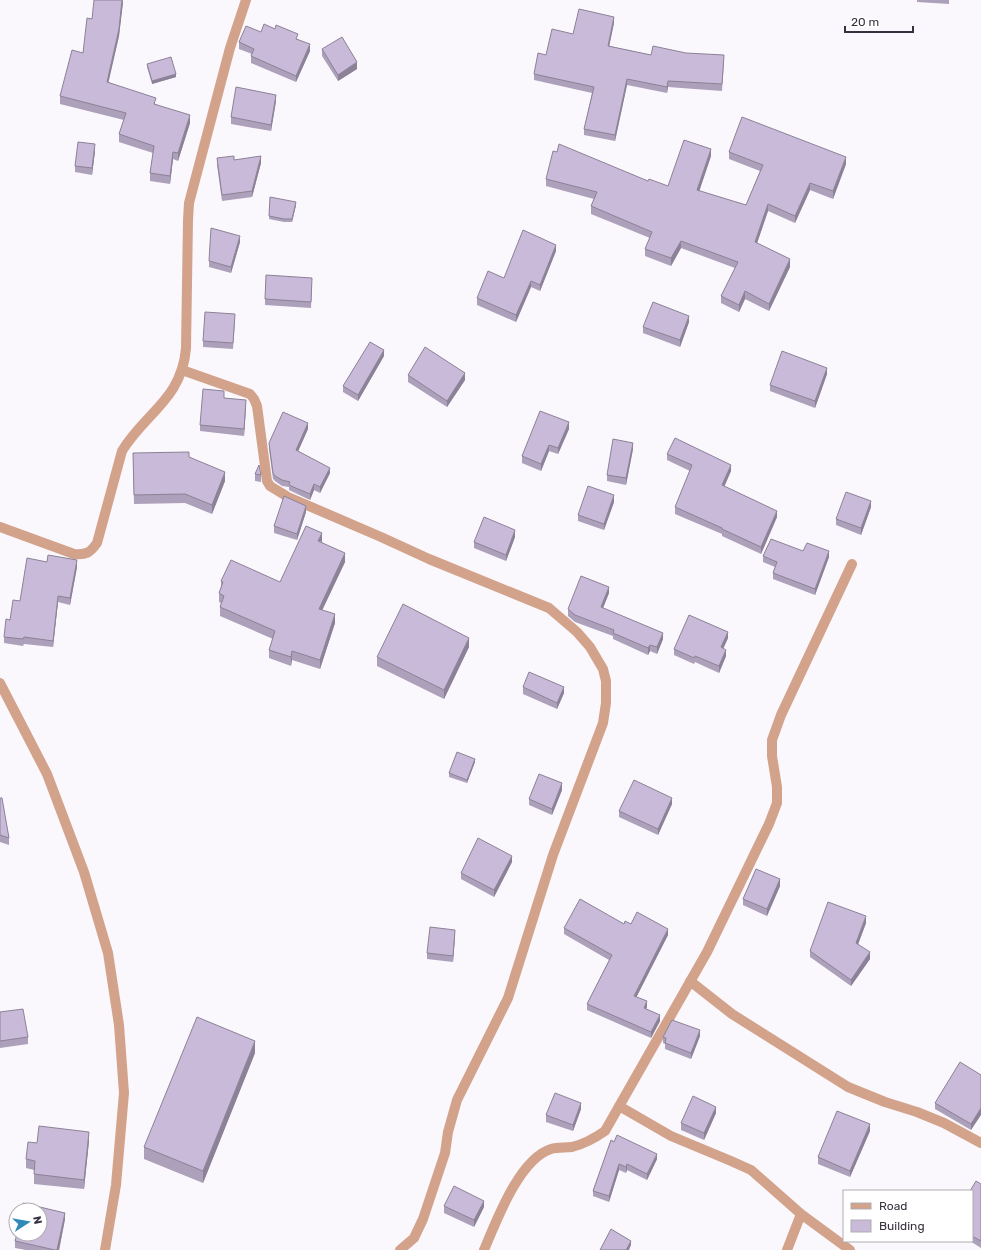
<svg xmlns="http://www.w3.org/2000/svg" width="981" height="1250" font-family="Rubik,sans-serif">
<rect width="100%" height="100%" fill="#faf7fd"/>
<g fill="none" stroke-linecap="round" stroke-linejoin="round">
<!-- street -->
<path stroke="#d3a28a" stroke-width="10" d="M182 370 250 394 254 399 257 406 267 481 270 486 288 497 381 537 429 559 549 608 577 632 590 647 603 669 606 681V703L603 723 553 855 508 998 457 1100 448 1132 445 1153 423 1219 414 1238 400 1250
M0 527 74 554C86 555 90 553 97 543L122 451C145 413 182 399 186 348L188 220 189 203 230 48 246 0
M0 683 47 774 84 872 108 953 119 1025 124 1093 116 1185 105 1250
M690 981 732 1014 848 1087 885 1102 917 1112 944 1123 981 1143
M619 1106 671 1136 731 1161 751 1170 801 1214 850 1250
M484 1250C496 1222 519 1159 551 1149 558 1147 565 1148 572 1147 584 1144 595 1138 605 1131L707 952 769 824 777 803V787L772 756V740L781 715 852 564
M787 1250 801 1214"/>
</g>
<!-- wall -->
<path fill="#aca0ba" d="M123 0 119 36 108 82 156 104 190 123 178 161 173 159 170 184 150 181V173L153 153 119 142V134L124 120 60 104V96L83 53 92 19Z
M917 0H949V4L917 2Z
M614 23 609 46 651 55 724 61 722 91 668 87 667 93 627 85 615 141 584 135V129L592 93 534 80V74L546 55 573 34Z
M261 32 298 39 310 51 296 82 251 63V56L252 54 239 49V42Z
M322 49 357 69 338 81 322 56Z
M147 64 176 77 152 84 147 67Z
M276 101 271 131 231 124V117Z
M95 151 92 175 75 172V166Z
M729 152 846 164 833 199 810 190 795 223 768 211 757 243 790 267 769 311 745 299 739 312 721 303V296L735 268 681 248 671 266 645 256V249L650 238 591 214V206L594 199 546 186V179L648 181 668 186 711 156 699 191 746 205 760 171 729 159Z
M217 158 261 163 252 197 222 201 217 165Z
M270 197 296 205 292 222H284L269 219Z
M240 242 231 273 209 267V261Z
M556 251 540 291 531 287 516 322 477 305V298L504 278Z
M312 284 311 308 265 305V299Z
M235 321 233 349 203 347V341Z
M689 322 680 347 643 333V327Z
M384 356 358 401 343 392V386Z
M827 374 815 408 770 391V385Z
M408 375 465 380 447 407 408 382Z
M224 398 246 406 244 436 200 431V425Z
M308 429 298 451 330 473 320 493 314 490 310 500 291 491 289 490V487L282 486 275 481 273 479 269 449V443Z
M569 429 558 454 549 451 541 471 522 463V456Z
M633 449 626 485 607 481V475Z
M133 453 189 457 225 481 212 514 185 503 134 504Z
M667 454 731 471 724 486 777 517 761 554 722 536V534L675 514V507L690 471 667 460Z
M255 474 261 475V482L255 481Z
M614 502 604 530 578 521V515Z
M871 507 861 535 836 525V519Z
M306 512 297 540 274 533V526Z
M515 537 506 561 474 548V542Z
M322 542 345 562 322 610 335 623 320 669 292 660 291 666 269 658V650L273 639 220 616V607L221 603 219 602V593L221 588V581L280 582Z
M803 551 829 557 815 595 773 579V573L775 567 763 562V556Z
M77 567 70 605 58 602 53 647 24 644 23 646 4 643V637L10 620 20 601Z
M609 593 603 608 663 639 657 654 650 651 648 655 613 639V636L575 622 568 616V609Z
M728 638 723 648 726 656 719 673 695 662 694 664 674 655V649Z
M469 647 444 699 377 666V657Z
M523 687 564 693 557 709 523 694Z
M475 762 467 783 449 777V773Z
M562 790 552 815 529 805V799Z
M0 798 9 838V845L0 842Z
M672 804 658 835 619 817V811Z
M512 862 494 897 461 879V873Z
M780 886 767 916 743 905V899Z
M866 923 858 944 870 959 851 986 810 957V951Z
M624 924H631L668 935 636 997 647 1007 646 1009 660 1021 651 1038 587 1010V1004L609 960 564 934V928Z
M455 936 453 962 427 959V953Z
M0 1012 28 1037V1044L0 1048Z
M700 1036 691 1059 665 1049V1044L663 1043V1037Z
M255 1053 203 1183 144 1159V1147Z
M981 1075 971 1130 935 1109V1103Z
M581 1109 573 1131 546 1122V1115Z
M716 1113 704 1140 681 1130V1123Z
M870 1131 850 1177 818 1164V1157Z
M611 1140 657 1159 647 1180 627 1170 626 1173 619 1170 609 1202 593 1196V1191Z
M89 1141 84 1189 34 1184V1170L26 1168V1159L37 1143Z
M981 1184V1248L970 1241H972V1191Z
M444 1206 484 1207 474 1227 444 1213Z
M65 1219 59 1250H26L15 1248V1241Z"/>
<!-- shaded-wall -->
<path fill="#8c8297" d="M122 0 123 3 119 36 107 89V82Z
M614 17V23L608 52V46Z
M310 44V51L296 82V76Z
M357 62V69L338 81V75Z
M176 74V77L152 84V81Z
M627 79V85L615 141V135Z
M668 81V87L667 93V87Z
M276 95V101L271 131V125Z
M190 115V123L178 161V153Z
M95 144V151L92 175V168Z
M711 149V156L697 198V190Z
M173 152V159L170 184V176Z
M261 156V163L252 197V191Z
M846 157V164L833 199V191Z
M810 183V190L795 223V216Z
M296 202V205L292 222V219Z
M768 204V211L755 249V242Z
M240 236V242L231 273V267Z
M681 241V248L671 266V258Z
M556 245V251L540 291V285Z
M790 259V267L769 311V304Z
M531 281V287L516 322V315Z
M745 291V299L739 312V305Z
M689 316V322L680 347V340Z
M384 350V356L358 401V395Z
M827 368V374L815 408V401Z
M465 373V380L447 407V401Z
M246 400V406L244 436V429Z
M569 422V429L558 454V448Z
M308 423V429L296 456V450Z
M633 443V449L626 485V478Z
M549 445V451L541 471V464Z
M731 465V471L722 492V485Z
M330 468V473L320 493V487Z
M225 472V481L212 514V505Z
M314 484V490L310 500V494Z
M614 495V502L604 530V524Z
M871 501V507L861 535V528Z
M306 506V512L297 540V534Z
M777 511V517L761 554V547Z
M515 530V537L506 561V555Z
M322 533V542L318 541Z
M829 551V557L815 595V589Z
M345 553V562L319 617V609Z
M77 560V567L70 605V598Z
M609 587V593L601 613V607Z
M58 596V602L53 647V641Z
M335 614V623L320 669V660Z
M728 632V638L721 654V647Z
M663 633V639L657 654V647Z
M469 638V647L444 699V690Z
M650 645V651L648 655V648Z
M726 650V656L719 673V666Z
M292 651V660L291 666V657Z
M564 687V693L557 709V703Z
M475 759V762L467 783V780Z
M562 783V790L552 815V809Z
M672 798V804L658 835V829Z
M512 856V862L494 897V890Z
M780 879V886L767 916V909Z
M866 916V923L856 950V943Z
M668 929V935L634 1002V996Z
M455 930V936L453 962V956Z
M870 952V959L851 986V980Z
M647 1001V1007L644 1014V1008Z
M660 1015V1021L651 1038V1032Z
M700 1030V1036L691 1059V1053Z
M255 1041V1053L203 1183V1171Z
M581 1103V1109L573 1131V1125Z
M716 1107V1113L704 1140V1133Z
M981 1108V1115L971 1130V1124Z
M870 1124V1131L850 1177V1171Z
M89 1132V1141L84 1189V1180Z
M657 1154V1159L647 1180V1174Z
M619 1164V1170L609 1202V1196Z
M627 1164V1170L626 1173V1167Z
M484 1201V1207L474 1227V1220Z
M65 1213V1219L59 1250H57Z
M631 1241V1245L629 1250H626Z"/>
<!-- building -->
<path fill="#c8bad8" stroke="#8c8297" d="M94 0H122L119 29 107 82 156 98 154 104 190 115 178 153 173 152 170 176 150 173 154 146 119 134 126 113 60 96 72 50 83 53 87 18 92 19Z
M579 9 614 17 608 46 651 55 653 46 686 53 724 55 722 84 668 81 667 87 627 79 615 135 584 129 594 87 534 74 538 53 546 55 552 29 573 34Z
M264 24 275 29 276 25 298 34 296 39 310 44 296 76 251 56 254 49 239 42 246 26 261 32Z
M342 37 357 62 338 75 322 49Z
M171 57 176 74 152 81 147 64Z
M236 87 276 95 271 125 231 117Z
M742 117 846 157 833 191 810 183 795 216 768 204 755 242 790 259 769 304 745 291 739 305 721 296 738 262 681 241 671 258 645 249 652 232 591 206 597 192 546 179 553 151 557 152 559 144 648 181 649 179 668 186 684 140 711 149 697 190 746 205 763 165 729 152Z
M78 142 95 144 92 168 75 166Z
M234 156V160L261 156 252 191 222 195 217 158Z
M270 197 296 202 292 219H284L269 216Z
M211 228 240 236 231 267 209 261Z
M523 230 556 245 540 285 531 281 516 315 477 298 488 271 504 278Z
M266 275 312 278 311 302 265 299Z
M653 302 689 316 680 340 643 327Z
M205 312 235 314 233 343 203 341Z
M370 342 384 350 358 395 343 386Z
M425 347 465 373 447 401 408 375Z
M782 351 827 368 815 401 770 385Z
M203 389 224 391V398L246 400 244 429 200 425Z
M540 411 569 422 558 448 549 445 541 464 522 456Z
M283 412 308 423 296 450 330 468 320 487 314 484 310 494 291 486 289 484 290 482 282 480 275 476 273 473 269 443Z
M675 438 731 465 722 485 777 511 761 547 722 529V528L675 507 692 465 667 454Z
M613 439 633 443 626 478 607 475Z
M189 452V457L225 472 212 505 185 494 134 495 133 453Z
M259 465 261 475 255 474Z
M588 486 614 495 604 524 578 515Z
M846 492 871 501 861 528 836 519Z
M284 496 306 506 297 534 274 526Z
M484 517 515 530 506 555 474 542Z
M306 526 322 533 318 541 345 553 319 609 335 614 320 660 292 651 291 657 269 650 275 631 220 607 224 596 219 593 223 582 221 581 231 560 280 582Z
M771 539 803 551 807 543 829 551 815 589 773 573 777 562 763 556Z
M48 555 77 560 70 598 58 596 53 641 24 637 23 639 4 637 6 619 10 620 13 600 20 601 27 558 47 562Z
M581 576 609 587 601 607 663 633 657 647 650 645 648 648 613 633 614 630 575 615 568 609Z
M403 604 469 638 444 690 377 657Z
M689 615 728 632 721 647 726 650 719 666 695 656 694 658 674 649Z
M529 672 564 687 557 703 523 687Z
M457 752 475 759 467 780 449 773Z
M539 774 562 783 552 809 529 799Z
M634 780 672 798 658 829 619 811Z
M0 798H2L9 838 0 835Z
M478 838 512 856 494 890 461 873Z
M756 869 780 879 767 909 743 899Z
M580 899 624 924 625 921 631 924 637 912 668 929 634 996 647 1001 644 1008 660 1015 651 1032 587 1004 612 955 564 928Z
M828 902 866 916 856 943 870 952 851 980 810 951Z
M430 927 455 930 453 956 427 953Z
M23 1009 28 1037 0 1041V1012Z
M197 1017 255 1041 203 1171 144 1147Z
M672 1020 700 1030 691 1053 665 1043 666 1038 663 1037Z
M960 1062 981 1075V1108L971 1124 935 1103Z
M555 1093 581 1103 573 1125 546 1115Z
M693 1096 716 1107 704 1133 681 1123Z
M837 1111 870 1124 850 1171 818 1157Z
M39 1126 89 1132 84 1180 34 1174 35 1161 26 1159 28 1142 37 1143Z
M617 1135 657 1154 647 1174 627 1164 626 1167 619 1164 609 1196 593 1191 611 1140 614 1142Z
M976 1181 981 1184V1241L972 1236V1191H970Z
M454 1186 484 1201 474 1220 444 1206Z
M23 1203 65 1213 57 1250H55L15 1241 17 1234H40V1210H22Z
M611 1229 631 1241 626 1250H600Z"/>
<!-- legend -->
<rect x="843" y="1190" width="130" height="52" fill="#ffffff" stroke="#afadb1"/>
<rect x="851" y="1203" width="20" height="6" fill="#d3a28a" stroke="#afadb1"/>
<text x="879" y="1210" font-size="12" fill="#37313d">Road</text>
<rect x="851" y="1220" width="20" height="12" fill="#c8bad8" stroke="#afadb1"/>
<text x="879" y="1230" font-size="12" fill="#37313d">Building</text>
<!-- north arrow -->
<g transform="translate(28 1222) rotate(78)"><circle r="19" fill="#ffffff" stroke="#afadb1"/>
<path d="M0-3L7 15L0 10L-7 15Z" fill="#2f8ab7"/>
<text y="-6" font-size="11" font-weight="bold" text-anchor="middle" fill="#37313d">N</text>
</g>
<!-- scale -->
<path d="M845 26v6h68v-6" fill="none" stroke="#37313d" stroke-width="2"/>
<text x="851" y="26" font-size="12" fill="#37313d" stroke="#ffffff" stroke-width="3" paint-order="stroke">20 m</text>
</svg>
